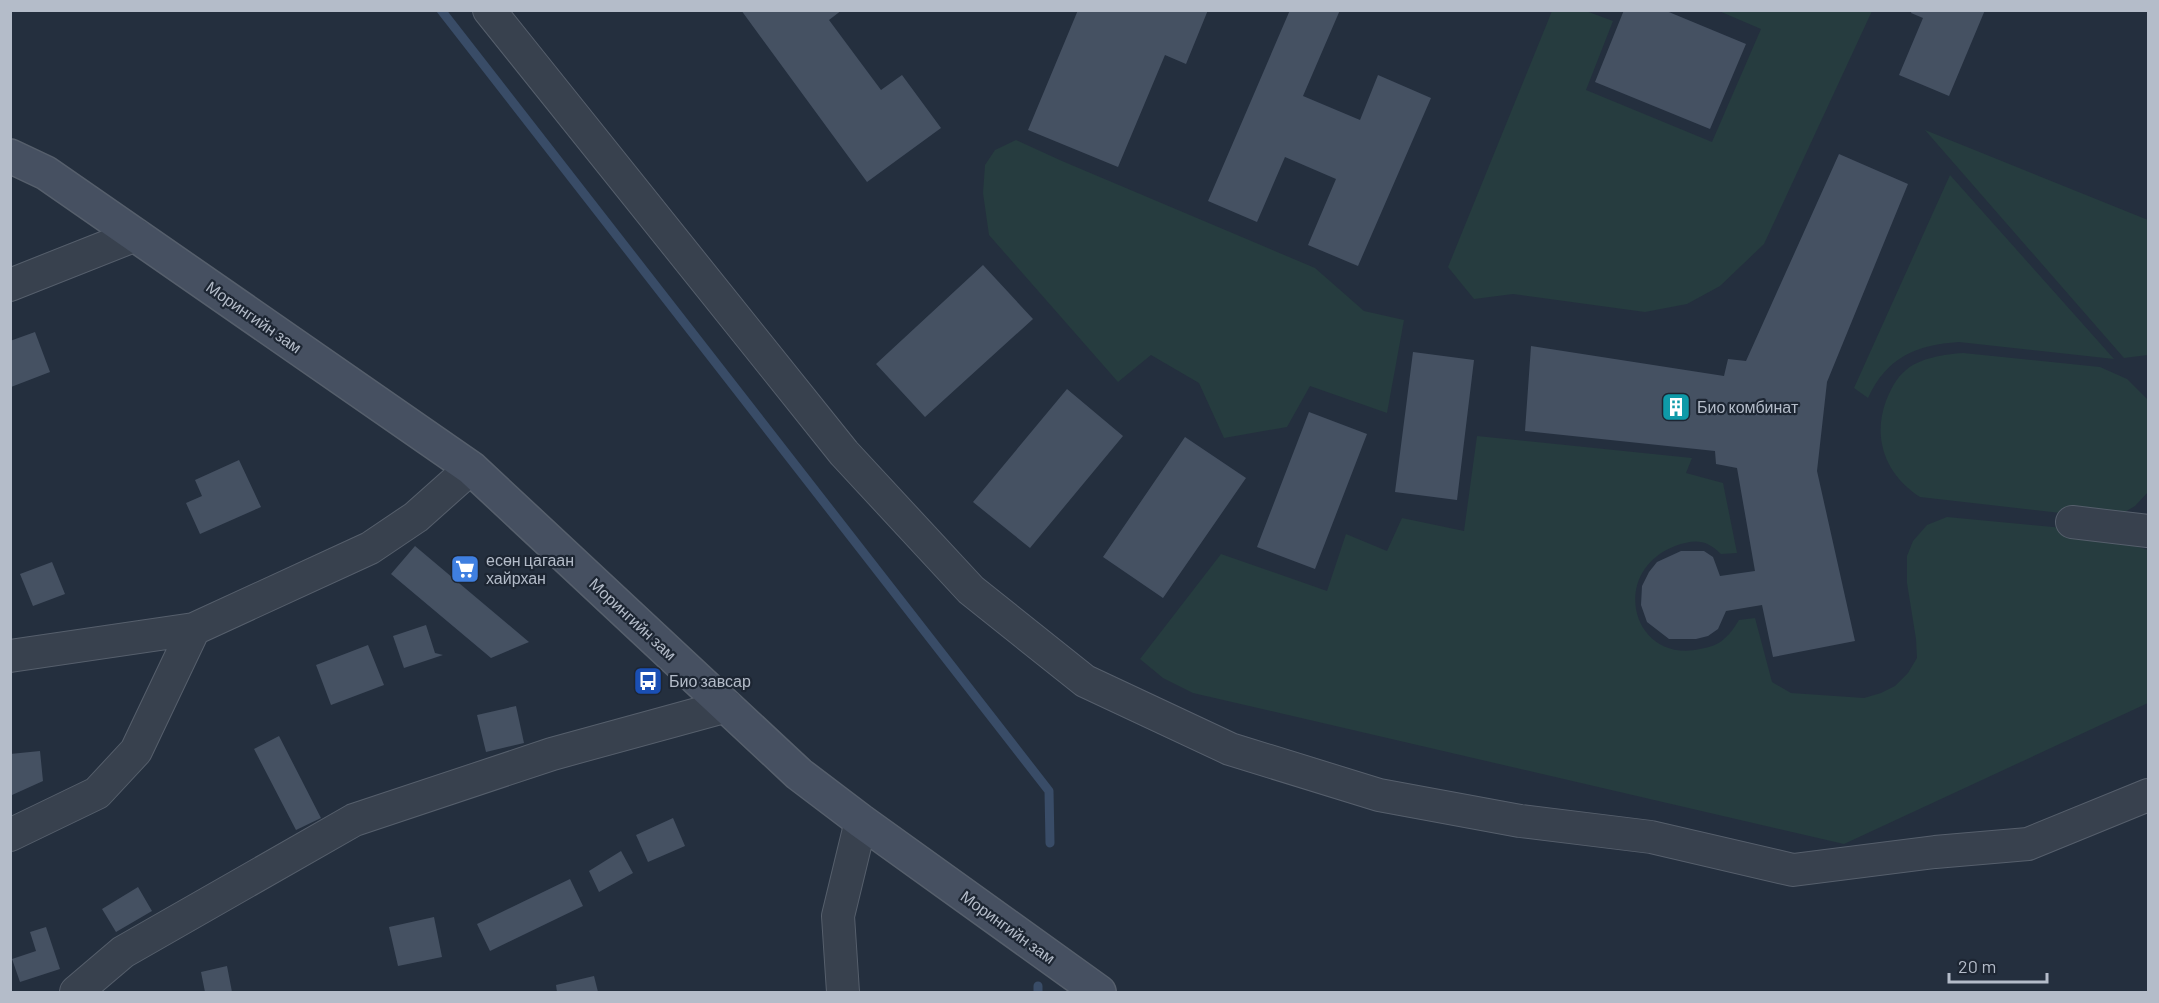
<svg xmlns="http://www.w3.org/2000/svg" width="2159" height="1003" font-family="Barlow,sans-serif">
<rect width="100%" height="100%" fill="#242f3e"/>
<!-- green -->
<path fill="#263c3f" d="M1552 11H1586L1613 21 1586 90 1712 142 1761 29 1719 11H1872L1764 244 1720 286 1687 304 1645 312 1513 294 1474 299 1448 267Z
M1925 130 2148 220V355L2124 358Z
M1016 140 1062 161 1315 268 1364 311 1404 320 1387 413 1310 386 1287 427 1224 438 1199 383 1151 355 1118 382 989 235 983 193 985 165 995 150Z
M1950 175 2114 359 1959 342C1916 345 1887 357 1868 398L1854 388Z
M1963 353 2100 367 2127 379 2148 400V492L2135 506 2113 519 1920 497C1886 475 1872 439 1886 401 1891 389 1896 378 1906 370 1920 358 1945 354 1963 353Z
M1477 436 1692 458 1686 473 1723 483 1737 553 1721 554C1706 539 1695 539 1675 546 1608 572 1632 664 1700 649 1710 647 1718 645 1725 638 1731 633 1735 626 1739 620L1755 618 1772 682 1791 693 1864 698 1881 693 1895 686 1908 673 1917 658 1916 639 1907 583V556L1913 541 1927 525 1947 517 2084 530 2148 550V703L1844 844 1193 693 1163 678 1140 659 1221 554 1327 591 1346 534 1387 551 1402 518 1464 531Z"/>
<g fill="none" stroke-linecap="round" stroke-linejoin="round">
<!-- stream -->
<path stroke="#394c67" stroke-width="9" d="M441 10 1049 791 1050 843
M1038 992V986"/>
</g>
<!-- building -->
<path fill="#455162" d="M741 10H842L829 20 881 90 902 75 941 128 867 182Z
M1078 10H1208L1186 64 1165 55 1118 167 1028 130Z
M1290 10H1340L1303 96 1360 120 1378 75 1431 98 1358 266 1308 245 1336 179 1285 157 1257 222 1208 201Z
M1624 10H1664L1746 44 1710 129 1595 82Z
M1912 10H1985L1949 96 1899 75 1923 18 1911 13Z
M1839 154 1908 184 1827 382 1817 471 1855 641 1773 657 1762 605 1726 611 1718 629 1708 636 1696 639H1669L1647 622 1641 605 1642 586 1649 572 1657 562 1681 551H1704L1713 557 1720 576 1755 571 1737 468 1716 464 1715 451 1525 431 1531 346 1724 376 1728 359 1746 361Z
M983 265 1033 319 925 417 876 364Z
M35 332 50 372 11 387 10 341Z
M1413 352 1474 360 1457 500 1395 492Z
M1067 389 1123 436 1030 548 973 502Z
M1309 412 1367 434 1315 569 1257 547Z
M1185 437 1246 478 1163 598 1103 557Z
M239 460 261 507 200 534 186 503 202 496 195 480Z
M415 546 529 642 491 658 391 574Z
M52 562 65 594 33 606 20 574Z
M426 625 435 653 443 655 404 668 393 636Z
M368 645 384 685 331 705 316 665Z
M516 706 524 743 486 752 477 715Z
M279 736 321 818 296 830 254 749Z
M40 751 43 781 12 795 10 754Z
M673 818 685 846 648 862 636 835Z
M621 851 633 873 599 892 589 871Z
M570 879 583 906 490 951 477 924Z
M138 887 152 911 116 932 102 909Z
M434 917 442 957 398 966 389 927Z
M46 927 60 969 20 982 12 959 36 951 30 932Z
M227 966 232 992H205L201 972Z
M594 976 598 992H557L556 985Z"/>
<g fill="none" stroke-linecap="round" stroke-linejoin="round">
<!-- minor casing -->
<g stroke="#565f6c" stroke-width="34">
<path id="minor" d="M489 10 844 453 971 590 1085 681 1230 749 1379 795 1520 821 1651 837 1793 870 1935 852 2028 844 2148 795
M10 285 136 235
M2072 522 2148 531
M10 656 194 629
M10 835 97 793 136 751 194 629 370 548 416 517 471 468
M76 992 123 952 354 820 552 754 727 706
M843 992 838 916 861 821"/>
</g>
<!-- secondary casing -->
<g stroke="#565f6c" stroke-width="36">
<path id="secondary" d="M10 156 46 173 471 468 799 774 861 821 1099 992"/>
</g>
<!-- minor -->
<use href="#minor" stroke="#38414e" stroke-width="32"/>
<!-- secondary -->
<use href="#secondary" stroke="#465061" stroke-width="33"/>
</g>
<!-- icons -->
<defs>
<g id="building-square" transform="scale(1.5)"><rect x="-9" y="-9" width="18" height="18" rx="4" fill="#0f9aa8" stroke="#1d2633"/><path d="M-4-6H4V6H1V3H-1V6H-4ZM-2.5-4.3h1.7v1.8h-1.7ZM.8-4.3h1.7v1.8H.8ZM-2.5-1h1.7V.8h-1.7ZM.8-1h1.7V.8H.8Z" fill="#fff"/></g>
<g id="supermarket-square" transform="scale(1.5)"><rect x="-9" y="-9" width="18" height="18" rx="4" fill="#3f7fe0" stroke="#1d2633"/><path d="M-6-5.5h2.5l.6 2H6L4.5 2H-2.5L-4.4-4H-6ZM-1.5 3.2a1.3 1.3 0 1 0 .1 0ZM3 3.2a1.3 1.3 0 1 0 .1 0Z" fill="#fff"/></g>
<g id="bus-square" transform="scale(1.5)"><rect x="-9" y="-9" width="18" height="18" rx="4" fill="#1a4fb4" stroke="#1d2633"/><path d="M-5-6H5V4H4V6H2V4H-2V6H-4V4H-5ZM-3.5-4V0h7V-4ZM-3.5 1.2v1.5H-2V1.2ZM2 1.2v1.5H3.5V1.2Z" fill="#fff"/></g>
</defs>
<g fill-rule="evenodd">
<use href="#building-square" x="1676" y="407"/>
<use href="#supermarket-square" x="465" y="569"/>
<use href="#bus-square" x="648" y="681"/>
</g>
<g text-anchor="middle" stroke-width="4.5" stroke-linejoin="round" paint-order="stroke">
<!-- street labels -->
<g font-size="16" fill="#b4bcc9" stroke="#1d2633">
<text transform="translate(254 317) rotate(35)" y="6">Морингийн зам</text>
<text transform="translate(633 619) rotate(43)" y="6">Морингийн зам</text>
<text transform="translate(1008 927) rotate(36)" y="6">Морингийн зам</text>
</g>
<!-- poi labels -->
<g font-size="16" fill="#b4bcc9" stroke="#1d2633" text-anchor="start">
<text x="1697" y="413">Био комбинат</text>
<text x="486" y="566">есөн цагаан<tspan x="486" dy="18">хайрхан</tspan></text>
<text x="669" y="687">Био завсар</text>
</g>
</g>
<!-- border -->
<rect width="2159" height="1003" fill="none" stroke="#b4bcc9" stroke-width="24"/>
<!-- scale -->
<path d="M1949 973v9h98v-9" fill="none" stroke="#b4bcc9" stroke-width="3"/>
<text x="1958" y="973" font-size="18" fill="#b4bcc9" stroke="#1d2633" stroke-width="4.5" paint-order="stroke">20 m</text>
</svg>
